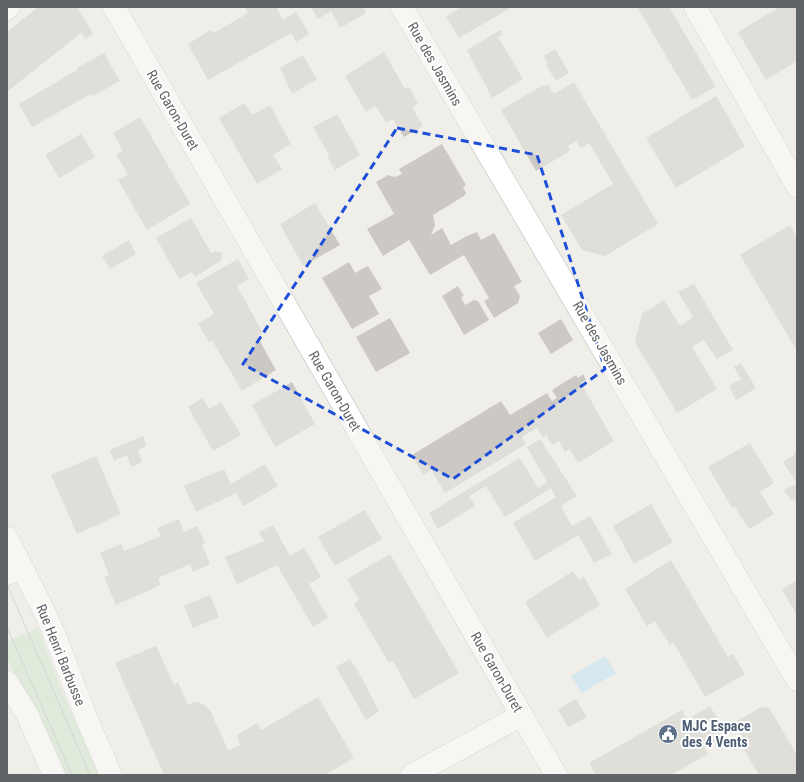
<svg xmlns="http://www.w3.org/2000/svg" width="804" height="782" font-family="'Roboto Condensed',sans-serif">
<rect width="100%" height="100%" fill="#f0eee9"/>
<!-- green -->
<path fill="#cbe4c9" d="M38 628 61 689 99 775H64L36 709 7 659V641Z"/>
<!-- water -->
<path fill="#b3def6" d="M605 656 616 673 582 693 571 676Z"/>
<!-- building -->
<path fill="#ccc9c5" d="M38 7H77L93 34 85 39 81 33 8 91 7 89V32Z
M245 7H276L283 20 296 12 309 34 296 42 291 33 208 80 188 44 211 30 214 33 248 13Z
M311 7H363L366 13 340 28 331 11 318 19Z
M462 7H512L459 38 446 16Z
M637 7H669L716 87 692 100Z
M778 7H797V61L766 80 738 32 778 8Z
M500 30 503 35 498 37 523 79 492 98 467 50Z
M555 49 569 73 556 81 546 65 548 64 544 56Z
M384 52 405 89 409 87 418 104 412 107 423 126 404 137 393 119 386 123 376 106 366 112 345 76Z
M104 53 120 81 92 96 91 94 32 127 19 104 77 70V68Z
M303 55 317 79 292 94 280 68Z
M574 82 658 224 605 256 582 250 561 215 613 184 589 143 581 148 576 141 568 146 570 151 536 171 501 110 543 85 544 86 548 85 554 94Z
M716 96 745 146 676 188 646 138Z
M244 103 252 115 270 105 291 144 273 155 282 169 257 184 219 118Z
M337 114 360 155 335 170 327 156 329 155 313 127Z
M140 117 190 204 147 230 118 180 128 175 116 154 123 151 113 133Z
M81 134 95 157 59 178 45 155Z
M442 144 466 185 463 187 466 193 464 196 433 215 435 225 431 235 442 228 451 245 467 236 477 232 481 240 494 233 522 282 514 286 520 296 518 303 494 318 484 301 489 298 464 255 430 275 409 240 383 256 367 229 394 214 376 182 388 175 395 177 402 174 399 169Z
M315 203 340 245 303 266 280 224Z
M191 218 211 253 215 251 220 252 222 253V260L195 277 192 272 179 279 156 238Z
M790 225 797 237V351L740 255Z
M129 240 136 254 110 269 102 256Z
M238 259 249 279 237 286 263 333 257 336 276 370 242 391 212 340 209 342 198 324 214 314 196 283Z
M349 262 355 273 368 266 382 289 369 296 379 314 352 329 322 278Z
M694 284 733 350 717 359 704 340 692 347 717 389 677 413 635 342 642 314 664 300 680 326 693 317 678 292Z
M458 286 464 296 461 297 465 305 474 300 478 301 489 320 464 335 442 296Z
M390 318 410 353 376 372 356 337Z
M561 319 573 340 551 354 538 333Z
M741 363 756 388 736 400 729 386 741 379 734 367Z
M583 374 586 380 581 383 614 441 578 463 570 449 565 452 559 441 552 445 546 435 543 438 537 428 522 437 526 444 445 493 431 470 423 475 412 455 501 401 510 415 547 393 552 401 557 398 552 390 576 375 578 378Z
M292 382 315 424 275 447 252 405Z
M203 398 209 409 221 402 241 435 213 451 188 407Z
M143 436 146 446 138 450 142 462 131 467 127 455 114 461 110 450Z
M540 439 577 496 561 506 572 526 590 516 612 554 594 563 578 535 535 561 513 523 556 497 551 488 505 517 486 486 469 496 475 506 438 529 429 513 520 458 538 488 547 482 527 447Z
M750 443 774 483 760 492 774 514 749 529 734 506 732 508 708 467Z
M797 450V505L794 499 791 500 784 490 797 483 783 462 795 454 794 452Z
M96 456 121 514 77 534 51 475Z
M265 464 278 486 244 506 236 493 196 512 184 486 224 469 231 484Z
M651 504 673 542 634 564 613 526Z
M365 510 382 539 335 566 318 537Z
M179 519 184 532 197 526 205 543 202 545 210 564 193 572 190 564 158 578 161 585 116 605 104 577 109 575 100 553 121 544 124 551 161 536 157 528Z
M273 525 290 556 304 548 321 577 309 584 328 618 313 627 277 565 237 584 225 557 264 541 259 532Z
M390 554 459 673 414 699 393 661 389 663 354 604 359 600 347 579Z
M671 560 728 657 733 654 745 674 705 697 673 642 670 645 655 621 647 626 625 589Z
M573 571 579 580 584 577 600 605 547 638 525 602Z
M797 580V616L782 589Z
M210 595 219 617 193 628 184 606Z
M156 646 174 685 178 682 188 705 195 702 200 703 203 704 210 710 228 750 240 745 237 735 257 723 261 730 318 697 354 758 325 775H164L115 663Z
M350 659 362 678 379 711 366 720 336 667Z
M576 699 587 717 568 727 558 709Z
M710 706 727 735 704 748 708 754 671 775H596L589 763 682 710 687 720Z
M761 707 769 708 797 755V775H759L742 746 746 743 734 723Z"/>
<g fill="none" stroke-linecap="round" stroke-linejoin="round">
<!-- pedestrian casing -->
<g stroke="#b3b6b9" stroke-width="23">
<path id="pedestrian" d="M412 775 522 715"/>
</g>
<!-- minor casing -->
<g stroke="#b3b6b9" stroke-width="23">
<path id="minor" d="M114 7 556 775
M402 7 797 680
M695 7 797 186
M7 9 9 7
M7 574 22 567"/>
</g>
<!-- tertiary casing -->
<g stroke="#b3b6b9" stroke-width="23">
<path id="tertiary" d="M7 538 45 613 57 641 86 717 111 775
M7 682 27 714 54 775"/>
</g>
<!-- pedestrian -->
<use href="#pedestrian" stroke="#fff" stroke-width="22"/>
<!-- minor -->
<use href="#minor" stroke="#fff" stroke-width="22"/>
<!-- tertiary -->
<use href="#tertiary" stroke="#fff" stroke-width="22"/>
<!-- tram -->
<path stroke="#b4b5b5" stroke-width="1" d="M7 584 90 775
M7 627 72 775"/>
</g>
<!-- marked area -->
<path d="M0 0H804V782H0ZM397 128 537 155 605 369 453 479 243 364Z" fill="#f0eee9" fill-opacity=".55" fill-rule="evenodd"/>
<path fill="none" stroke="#1d4ed8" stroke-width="3" stroke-dasharray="8 5" stroke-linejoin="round" d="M397 128 537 155 605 369 453 479 243 364Z"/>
<!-- icons -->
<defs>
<g id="civic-disc" transform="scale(1)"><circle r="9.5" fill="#5c6f8a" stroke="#fff"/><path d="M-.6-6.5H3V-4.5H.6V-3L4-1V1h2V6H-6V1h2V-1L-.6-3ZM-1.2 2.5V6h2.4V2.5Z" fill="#fff"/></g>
</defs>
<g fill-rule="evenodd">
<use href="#civic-disc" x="668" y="734"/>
</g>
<g text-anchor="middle" stroke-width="4" stroke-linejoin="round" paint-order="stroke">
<!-- street labels -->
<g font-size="14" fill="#606467" stroke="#fff">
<text transform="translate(435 64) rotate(60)" y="5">Rue des Jasmins</text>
<text transform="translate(173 110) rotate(60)" y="5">Rue Garon-Duret</text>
<text transform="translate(600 343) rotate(60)" y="5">Rue des Jasmins</text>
<text transform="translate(335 391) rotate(60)" y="5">Rue Garon-Duret</text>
<text transform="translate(61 655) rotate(68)" y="5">Rue Henri Barbusse</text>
<text transform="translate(497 672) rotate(60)" y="5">Rue Garon-Duret</text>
</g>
<!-- service labels -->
<g font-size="14" font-weight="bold" fill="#4e5e75" stroke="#fff" text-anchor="start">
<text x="682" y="731">MJC Espace<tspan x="682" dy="16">des 4 Vents</tspan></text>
</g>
</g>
<!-- border -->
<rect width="804" height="782" fill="none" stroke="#606467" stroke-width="16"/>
</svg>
